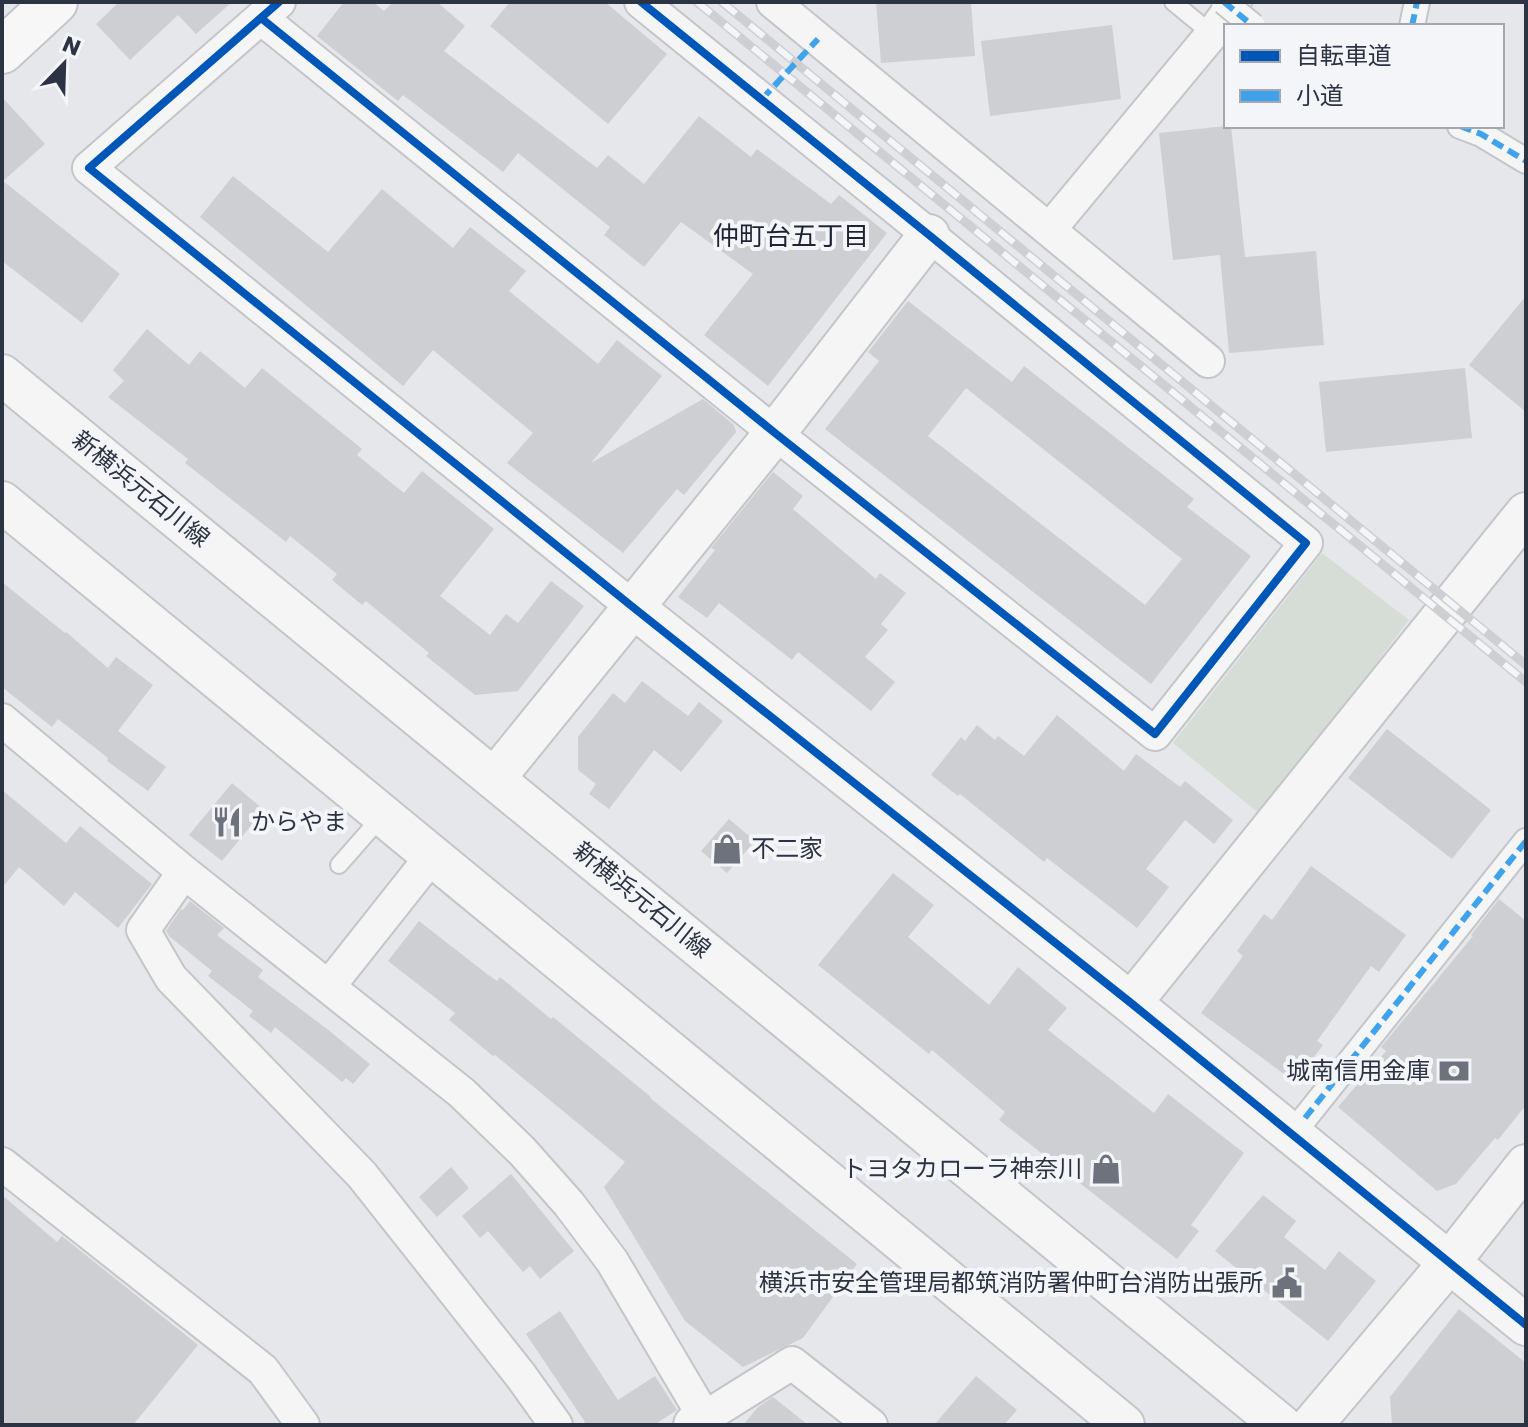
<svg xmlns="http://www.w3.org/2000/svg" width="1528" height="1427" font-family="Poppins,'Noto Sans JP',sans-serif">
<rect width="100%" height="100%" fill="#e5e7ea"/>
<!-- green -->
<path fill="#d5ddd6" d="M1322 553 1409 620 1261 815 1173 743Z"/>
<!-- building -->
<path fill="#cdcfd2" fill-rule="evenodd" d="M119 2H232L196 34 178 15 130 60 96 24Z
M344 2H373L384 11 393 2H437L465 26 444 51 597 168 608 155 644 184 699 116 751 157 757 149 831 204 839 195 887 233 768 386 704 335 753 274 681 222 644 267 604 235 610 227 518 153 503 172 403 95 398 101 317 36Z
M510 2H605L667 54 608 124 490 26Z
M876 2H971L975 56 881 63Z
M1112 25 1121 99 990 116 981 41Z
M2 97 45 144 3 181 120 274 82 323 2 261Z
M1226 126H1231L1245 257 1316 251 1324 345 1229 353 1220 255 1173 260 1159 133Z
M233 176 328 252 382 189 453 248 470 227 526 271 509 291 598 364 617 340 662 376 591 463 703 399 734 425 736 432 684 495 677 489 623 553 507 463 533 433 433 350 403 386 200 217Z
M1526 296V412L1469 365Z
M908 301 1012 382 1024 366 1194 499 1187 507 1251 556 1151 684 825 429 879 361 868 352ZM966 388 1182 559 1145 605 928 436Z
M147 329 189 365 200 351 245 388 262 368 362 449 357 455 404 493 422 471 494 529 440 596 490 635 506 614 518 623 551 581 584 606 518 691 475 695 426 656 429 653 366 601 362 605 332 580 337 574 290 536 286 542 185 463 188 459 108 397 124 381 113 370Z
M1465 368 1472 438 1326 452 1319 382Z
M773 472 803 496 793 509 876 579 880 573 906 593 881 624 888 630 865 657 895 682 871 711 798 652 792 660 719 603 707 618 678 597 715 550 711 548Z
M2 582 65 633 66 632 108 668 116 657 153 685 118 731 166 767 148 791 107 761 108 758 58 719 52 727 2 687Z
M642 681 688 716 699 702 723 721 681 772 654 750 609 809 589 794 596 784 578 770V737L613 693 625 703Z
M1057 715 1124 771 1136 754 1180 787 1185 781 1233 820 1214 844 1185 820 1146 869 1169 887 1137 928 1047 858 1044 862 960 794 958 796 931 775 961 737 965 741 977 725 995 740 998 736 1024 756Z
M1387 729 1491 810 1452 859 1348 778Z
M232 783 264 810 222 861 189 835Z
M2 790 66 843 80 826 152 884 118 928 75 892 64 906 19 867 2 888Z
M729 819 755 841 727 873 701 851Z
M1311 866 1406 935 1379 972 1371 966 1317 1041 1323 1045 1295 1082 1201 1013 1243 956 1237 951 1264 914 1272 920Z
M893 873 934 905 908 937 989 1005 1018 967 1067 1008 1048 1030 1154 1113 1168 1094 1244 1153 1191 1225 1199 1231 1177 1259 999 1120 1005 1112 932 1050 929 1054 818 965Z
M1499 899 1526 921V1105L1498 1140 1495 1138 1456 1184 1437 1191 1338 1107 1386 1051 1381 1047 1473 936 1471 935Z
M190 901 224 928 217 935 263 970 258 977 327 1029 370 1064 353 1084 346 1078 342 1082 275 1027 271 1033 249 1016 253 1011 208 976 212 971 169 936 166 931 181 909 183 910Z
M419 921 487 974 497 981 500 977 551 1019 553 1017 651 1097 650 1098 857 1264 803 1338 743 1367 685 1321 604 1187 625 1162 495 1055 493 1056 449 1020 455 1013 388 961Z
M451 1167 469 1188 437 1217 419 1197Z
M511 1174 574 1251 540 1279 530 1266 523 1272 488 1231 480 1238 462 1216Z
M2 1195 57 1242 62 1236 198 1345 133 1425H2Z
M1263 1195 1296 1221 1284 1237 1325 1270 1339 1251 1376 1281 1328 1341 1215 1251Z
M1459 1309 1526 1363V1425H1392L1390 1397Z
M560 1311 618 1400 655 1376 677 1410 654 1425H581L585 1422 526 1334Z
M976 1376 1017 1410 1004 1425H934Z
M773 1397 808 1425H743L758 1407Z"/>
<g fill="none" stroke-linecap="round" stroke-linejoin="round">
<!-- service casing -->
<g stroke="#c3c5c8" stroke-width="20">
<path id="service" d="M1173 2 1212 34
M339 865 382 816"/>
</g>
<!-- pedestrian casing -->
<g stroke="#c3c5c8" stroke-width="28">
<path id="pedestrian" d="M1412 26 1417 2
M1460 126 1481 134 1526 161
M1305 1118 1526 841"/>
</g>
<!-- minor casing -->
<g stroke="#c3c5c8" stroke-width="36">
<path id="minor" d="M279 2 89 168 634 608
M773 2 1208 361
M261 18 775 433 1155 734 1306 543 929 235 641 2
M1049 230 1212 34 1235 2
M2 720 184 872 462 1093 522 1151 569 1204 612 1261 709 1425
M184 872 143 930 171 978 362 1175 521 1376 556 1425
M329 986 432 856
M2 1164 263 1370 303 1425
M704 1418 792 1363 871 1425"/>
</g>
<!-- tertiary casing -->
<g stroke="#c3c5c8" stroke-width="44">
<path id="tertiary" d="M2 375 1281 1425
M2 502 1124 1425
M634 608 1131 1003 1526 1325
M494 779 775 433 929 235
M1131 1003 1526 513
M694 1425 704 1418
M1312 1425 1449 1263 1526 1165"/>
</g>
<!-- primary casing -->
<g stroke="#c2c4c7" stroke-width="48">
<path id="primary" d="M2 51 55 2"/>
</g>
<!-- service -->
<use href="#service" stroke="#f5f5f6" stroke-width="16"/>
<!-- pedestrian -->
<use href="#pedestrian" stroke="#f5f5f6" stroke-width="24"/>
<!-- minor -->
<use href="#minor" stroke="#f5f5f6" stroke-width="32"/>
<!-- tertiary -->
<use href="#tertiary" stroke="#f5f5f6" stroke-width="40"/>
<!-- primary -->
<use href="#primary" stroke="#f7f7f8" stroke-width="44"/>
<!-- rail casing -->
<g stroke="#cecfd2" stroke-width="9">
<path id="rail" d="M697 2 1526 682
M722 2 1526 665"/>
</g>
<!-- rail -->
<use href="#rail" stroke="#f4f5f8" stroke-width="6" stroke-dasharray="18" stroke-linecap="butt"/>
<!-- pedestrian-bridge casing -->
<g stroke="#c3c5c8" stroke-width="28" stroke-linecap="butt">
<path id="pedestrian-bridge" d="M1224 2 1253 26"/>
</g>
<!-- pedestrian-bridge -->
<use href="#pedestrian-bridge" stroke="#f5f5f6" stroke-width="24"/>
<!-- quiet -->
<path stroke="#3ea3ec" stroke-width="6" stroke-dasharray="12 6" stroke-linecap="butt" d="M1224 2 1253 26
M1412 26 1417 2
M762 99 818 39
M1460 126 1481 134 1526 161
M1305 1118 1526 841"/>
<!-- cycleway casing -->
<g stroke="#f4f5f8" stroke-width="13">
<path id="cycleway" d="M279 2 89 168 634 608 1131 1003 1526 1325
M261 18 775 433 1155 734 1306 543 929 235 641 2"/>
</g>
<!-- cycleway -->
<use href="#cycleway" stroke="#0057b8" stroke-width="8"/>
</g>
<!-- icons -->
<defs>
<g id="restaurant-bare" transform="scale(2.4)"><path d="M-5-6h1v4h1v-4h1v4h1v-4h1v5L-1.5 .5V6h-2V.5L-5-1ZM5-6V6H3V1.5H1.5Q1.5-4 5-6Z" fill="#6d727d" stroke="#f4f5f8" stroke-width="2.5" paint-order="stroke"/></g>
<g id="shop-bare" transform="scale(2.4)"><path d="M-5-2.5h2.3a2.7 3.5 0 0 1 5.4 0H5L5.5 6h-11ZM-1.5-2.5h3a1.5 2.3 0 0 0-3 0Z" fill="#6d727d" stroke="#f4f5f8" stroke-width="2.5" paint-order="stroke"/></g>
<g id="bank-bare" transform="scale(2.4)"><path d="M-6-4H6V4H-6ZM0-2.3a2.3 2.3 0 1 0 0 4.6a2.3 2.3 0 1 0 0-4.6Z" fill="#6d727d" stroke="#f4f5f8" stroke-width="2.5" paint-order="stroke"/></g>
<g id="civic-bare" transform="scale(2.4)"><path d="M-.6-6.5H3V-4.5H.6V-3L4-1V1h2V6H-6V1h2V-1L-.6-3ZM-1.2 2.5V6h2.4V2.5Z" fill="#6d727d" stroke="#f4f5f8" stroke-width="2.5" paint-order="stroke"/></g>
</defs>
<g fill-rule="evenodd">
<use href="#restaurant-bare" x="227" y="822"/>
<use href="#shop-bare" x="727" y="849"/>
<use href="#bank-bare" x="1454" y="1071"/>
<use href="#shop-bare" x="1106" y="1169"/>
<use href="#civic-bare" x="1287" y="1283"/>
</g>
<g text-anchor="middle" stroke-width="8" stroke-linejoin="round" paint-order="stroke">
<!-- street labels -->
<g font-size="24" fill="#2c3343" stroke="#f4f5f8">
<text transform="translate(141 489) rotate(39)" y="8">新横浜元石川線</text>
<text transform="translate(642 900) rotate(39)" y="8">新横浜元石川線</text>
</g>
<!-- poi labels -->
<g font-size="24" fill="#2c3343" stroke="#f4f5f8" text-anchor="end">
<text x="251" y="830" text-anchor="start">からやま</text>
<text x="751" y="857" text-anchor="start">不二家</text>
<text x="1430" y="1079">城南信用金庫</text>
<text x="1082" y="1177">トヨタカローラ神奈川</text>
<text x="1263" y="1291">横浜市安全管理局都筑消防署仲町台消防出張所</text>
</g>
<!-- neighbourhood labels -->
<g font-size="26" fill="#1e2434" stroke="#f4f5f8">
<text x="791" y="245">仲町台五丁目</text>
</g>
</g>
<!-- border -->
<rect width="1528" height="1427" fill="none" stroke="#2c3343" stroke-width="8"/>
<!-- legend -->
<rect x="1224" y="24" width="280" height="104" fill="#f4f5f8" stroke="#a4a7b0" stroke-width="2"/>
<rect x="1240" y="50" width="40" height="12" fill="#0057b8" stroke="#a4a7b0" stroke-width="2"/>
<text x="1296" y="64" font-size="24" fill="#2c3343">自転車道</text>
<rect x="1240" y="90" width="40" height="12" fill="#3ea3ec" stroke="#a4a7b0" stroke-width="2"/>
<text x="1296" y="104" font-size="24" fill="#2c3343">小道</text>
<!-- north arrow -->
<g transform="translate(64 64) rotate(23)" stroke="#f4f5f8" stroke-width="6" paint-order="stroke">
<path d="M0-6L14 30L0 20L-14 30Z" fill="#2c3343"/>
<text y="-12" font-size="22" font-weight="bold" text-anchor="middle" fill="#2c3343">N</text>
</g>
</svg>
